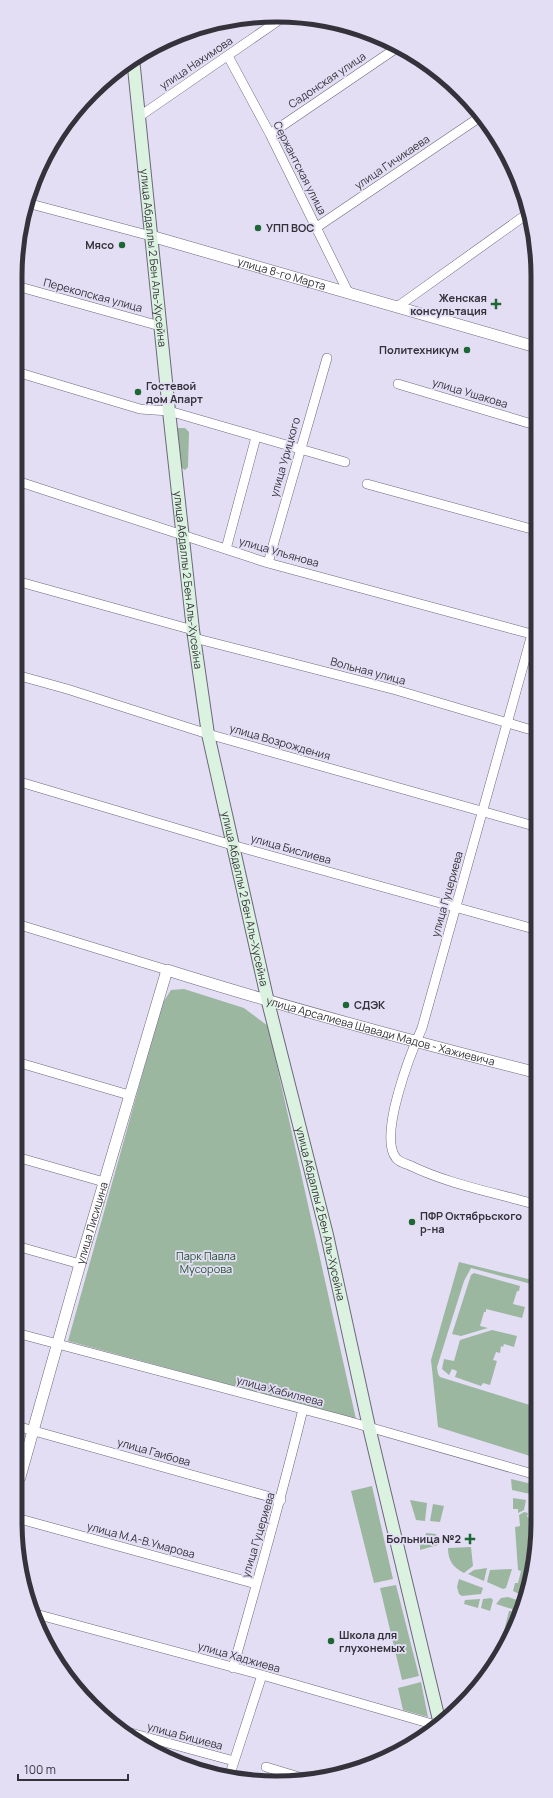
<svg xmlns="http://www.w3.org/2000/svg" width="553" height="1798" font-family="Manrope,sans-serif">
<rect width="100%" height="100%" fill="#e4def5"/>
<!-- green -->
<path fill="#9cb7a0" d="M178 428H185L189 432 188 467 185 470 179 466 176 449Z
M184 989 244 1008 268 1026 356 1419 68 1341 162 1004 171 990Z
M459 1262 532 1280 531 1284 471 1268 464 1281 437 1367 438 1374 440 1377 533 1406V1457L438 1427 431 1360Z
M474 1273 520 1286 519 1291H517L513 1304 525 1307 522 1318 486 1309V1312H484L480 1326 488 1328 461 1336 452 1334 471 1275Z
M492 1330 517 1336 514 1347 504 1344 503 1347 501 1346 500 1353 496 1352 493 1360 497 1361 490 1385 483 1383 481 1386 455 1377 457 1371 452 1369 449 1375 442 1369 444 1359 454 1361 460 1340Z
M511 1479 532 1484 530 1494 512 1490Z
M372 1486 393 1579 374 1583 351 1491Z
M513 1498 526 1500 524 1510 518 1513V1509H513Z
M410 1500 427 1503 425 1521 416 1520Z
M433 1504 444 1506 440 1522 430 1521Z
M524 1512 528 1513 527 1517 533 1519V1546L519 1594 513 1591 515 1583H518L521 1571 518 1570 515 1527 520 1526 519 1515Z
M426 1533 436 1534 438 1545 420 1550V1544L424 1542Z
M471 1547 473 1566 464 1573C453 1567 448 1561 448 1548Z
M487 1568 484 1581 468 1574 474 1570Z
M512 1569 506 1588 503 1589 487 1582 490 1570Z
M459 1579 483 1588 481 1594 462 1596 459 1594 457 1587Z
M396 1585 419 1676 402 1680 380 1588Z
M508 1597 517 1600 503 1644 501 1643 509 1611H512V1609L496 1604 501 1598Z
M491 1598 493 1600 490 1611 481 1608 483 1599Z
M480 1599 478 1608 464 1604 465 1600Z
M421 1682 428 1717 403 1710 398 1688Z"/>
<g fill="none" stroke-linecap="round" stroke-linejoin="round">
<!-- minor casing -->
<g stroke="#6d687c" stroke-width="10">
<path id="minor" d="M228 56 270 134 348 292
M140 116 285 16
M270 134 398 47
M27 203 151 236
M317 227 480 117
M20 287 160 326
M397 307 527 214
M20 373 140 409 169 411 345 462
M398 384 535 425
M20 482 268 563 535 635
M367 484 535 530
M226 549 256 437
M268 563 327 358
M20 582 193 630
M532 634 422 1028C411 1052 378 1136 396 1158 399 1162 406 1164 409 1165 448 1184 492 1192 534 1204
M194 638 396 690 535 731
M20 676 67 689 208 734 534 826
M20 782 232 845 534 929
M20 925 167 970
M20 1063 129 1095
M20 1158 104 1182
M20 1247 80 1264
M20 1334 344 1420 533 1474
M20 1427 281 1500
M20 1519 256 1584
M32 1613 262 1675 439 1726
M233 1668C257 1582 282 1496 303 1409
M131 1733 234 1761
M266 1767 309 1780
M229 1777 262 1675"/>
</g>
<!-- tertiary casing -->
<g stroke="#6d687c" stroke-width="12">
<g id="tertiary">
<path id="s1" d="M151 236 536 347"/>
<path id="s2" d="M20 1477 80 1264 167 970C288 1008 411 1041 534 1072"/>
</g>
</g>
<!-- secondary casing -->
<g stroke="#6d687c" stroke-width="14">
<g id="secondary">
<path id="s3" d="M133 58 169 411 193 630 208 734 268 1002 327 1235 369 1427 440 1724"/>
</g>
</g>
<!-- minor -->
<use href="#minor" stroke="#fff" stroke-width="9"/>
<!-- tertiary -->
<use href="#tertiary" stroke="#fff" stroke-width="11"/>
<!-- secondary -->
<use href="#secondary" stroke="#dbf2e0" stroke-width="12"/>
</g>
<!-- markers -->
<g fill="#1d6735" stroke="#e4def5" stroke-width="1.5">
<circle cx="258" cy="228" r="4"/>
<circle cx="122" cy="245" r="4"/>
<path d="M494 298h4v4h4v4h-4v4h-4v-4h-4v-4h4z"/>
<circle cx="467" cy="350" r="4"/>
<circle cx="138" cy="392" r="4"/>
<circle cx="346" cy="1005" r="4"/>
<circle cx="412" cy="1222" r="4"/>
<path d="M468 1533h4v4h4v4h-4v4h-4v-4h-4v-4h4z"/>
<circle cx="331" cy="1641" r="4"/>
</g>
<g text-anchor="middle" stroke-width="3.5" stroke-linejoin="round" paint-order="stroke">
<!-- street labels -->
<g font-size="11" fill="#34323a" stroke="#e4def5">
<text transform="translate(196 63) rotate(-34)" y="4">улица Нахимова</text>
<text transform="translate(327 80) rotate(-34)" y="4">Садонская улица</text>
<text transform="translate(392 162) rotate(-34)" y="4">улица Гичикаева</text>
<text transform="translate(300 168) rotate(63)" y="4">Сержантская улица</text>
<text dy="4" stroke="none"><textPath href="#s3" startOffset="201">улица Абдаллы 2 Бен Аль-Хусейна</textPath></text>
<text dy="4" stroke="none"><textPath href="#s1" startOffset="136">улица 8-го Марта</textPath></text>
<text transform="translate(93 295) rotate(15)" y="4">Перекопская улица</text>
<text transform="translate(470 393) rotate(17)" y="4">улица Ушакова</text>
<text transform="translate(285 457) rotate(-74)" y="4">улица Урицкого</text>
<text transform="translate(279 552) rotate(16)" y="4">улица Ульянова</text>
<text dy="4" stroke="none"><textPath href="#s3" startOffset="525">улица Абдаллы 2 Бен Аль-Хусейна</textPath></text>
<text transform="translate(368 671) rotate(15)" y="4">Вольная улица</text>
<text transform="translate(280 742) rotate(16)" y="4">улица Возрождения</text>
<text transform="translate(291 849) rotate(16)" y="4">улица Бислиева</text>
<text transform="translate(447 894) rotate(-74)" y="4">улица Гуцериева</text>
<text dy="4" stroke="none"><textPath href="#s3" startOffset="849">улица Абдаллы 2 Бен Аль-Хусейна</textPath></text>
<text dy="4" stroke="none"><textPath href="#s2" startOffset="750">улица Арсалиева Шавади Мадов - Хажиевича</textPath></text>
<text dy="4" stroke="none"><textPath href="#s3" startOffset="1173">улица Абдаллы 2 Бен Аль-Хусейна</textPath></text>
<text dy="4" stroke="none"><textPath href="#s2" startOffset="264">улица Лисицина</textPath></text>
<text transform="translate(280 1391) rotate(15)" y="4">улица Хабиляева</text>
<text transform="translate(154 1452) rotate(16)" y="4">улица Гаибова</text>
<text transform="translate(258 1535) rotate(-73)" y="4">улица Гуцериева</text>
<text transform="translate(141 1540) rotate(15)" y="4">улица М.А-В.Умарова</text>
<text transform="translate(239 1657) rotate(16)" y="4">улица Хаджиева</text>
<text transform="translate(185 1736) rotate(15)" y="4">улица Бициева</text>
</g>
<!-- poi labels -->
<g font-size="11" font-weight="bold" fill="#34323a" stroke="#e4def5" text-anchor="start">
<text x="266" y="232">УПП ВОС</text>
<text x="114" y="249" text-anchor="end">Мясо</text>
<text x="487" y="302" text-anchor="end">Женская<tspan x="487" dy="13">консультация</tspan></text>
<text x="459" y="354" text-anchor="end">Политехникум</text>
<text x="146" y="390">Гостевой<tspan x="146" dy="13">дом Апарт</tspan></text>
<text x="354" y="1009">СДЭК</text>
<text x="420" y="1220">ПФР Октябрьского<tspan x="420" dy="13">р-на</tspan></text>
<text x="461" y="1543" text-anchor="end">Больница №2</text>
<text x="339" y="1639">Школа для<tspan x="339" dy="13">глухонемых</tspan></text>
</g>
<!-- park labels -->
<g font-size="11" fill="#22522f" stroke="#e4def5">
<text x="206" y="1260">Парк Павла<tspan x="206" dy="13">Мусорова</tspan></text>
</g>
</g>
<!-- crop -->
<path d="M0 0H553V1798H0ZM276 22H277A254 254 0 0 1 531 276V1522A254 254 0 0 1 277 1776H276A254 254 0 0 1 22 1522V276A254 254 0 0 1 276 22Z" fill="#e4def5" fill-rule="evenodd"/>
<path fill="none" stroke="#34323a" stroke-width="5" d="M276 22H277A254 254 0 0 1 531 276V1522A254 254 0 0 1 277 1776H276A254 254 0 0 1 22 1522V276A254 254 0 0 1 276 22Z"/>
<!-- scale -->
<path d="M18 1774v6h110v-6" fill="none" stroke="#34323a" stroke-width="2"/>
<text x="24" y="1774" font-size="12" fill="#34323a" stroke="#e4def5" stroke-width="3" paint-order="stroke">100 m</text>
</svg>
